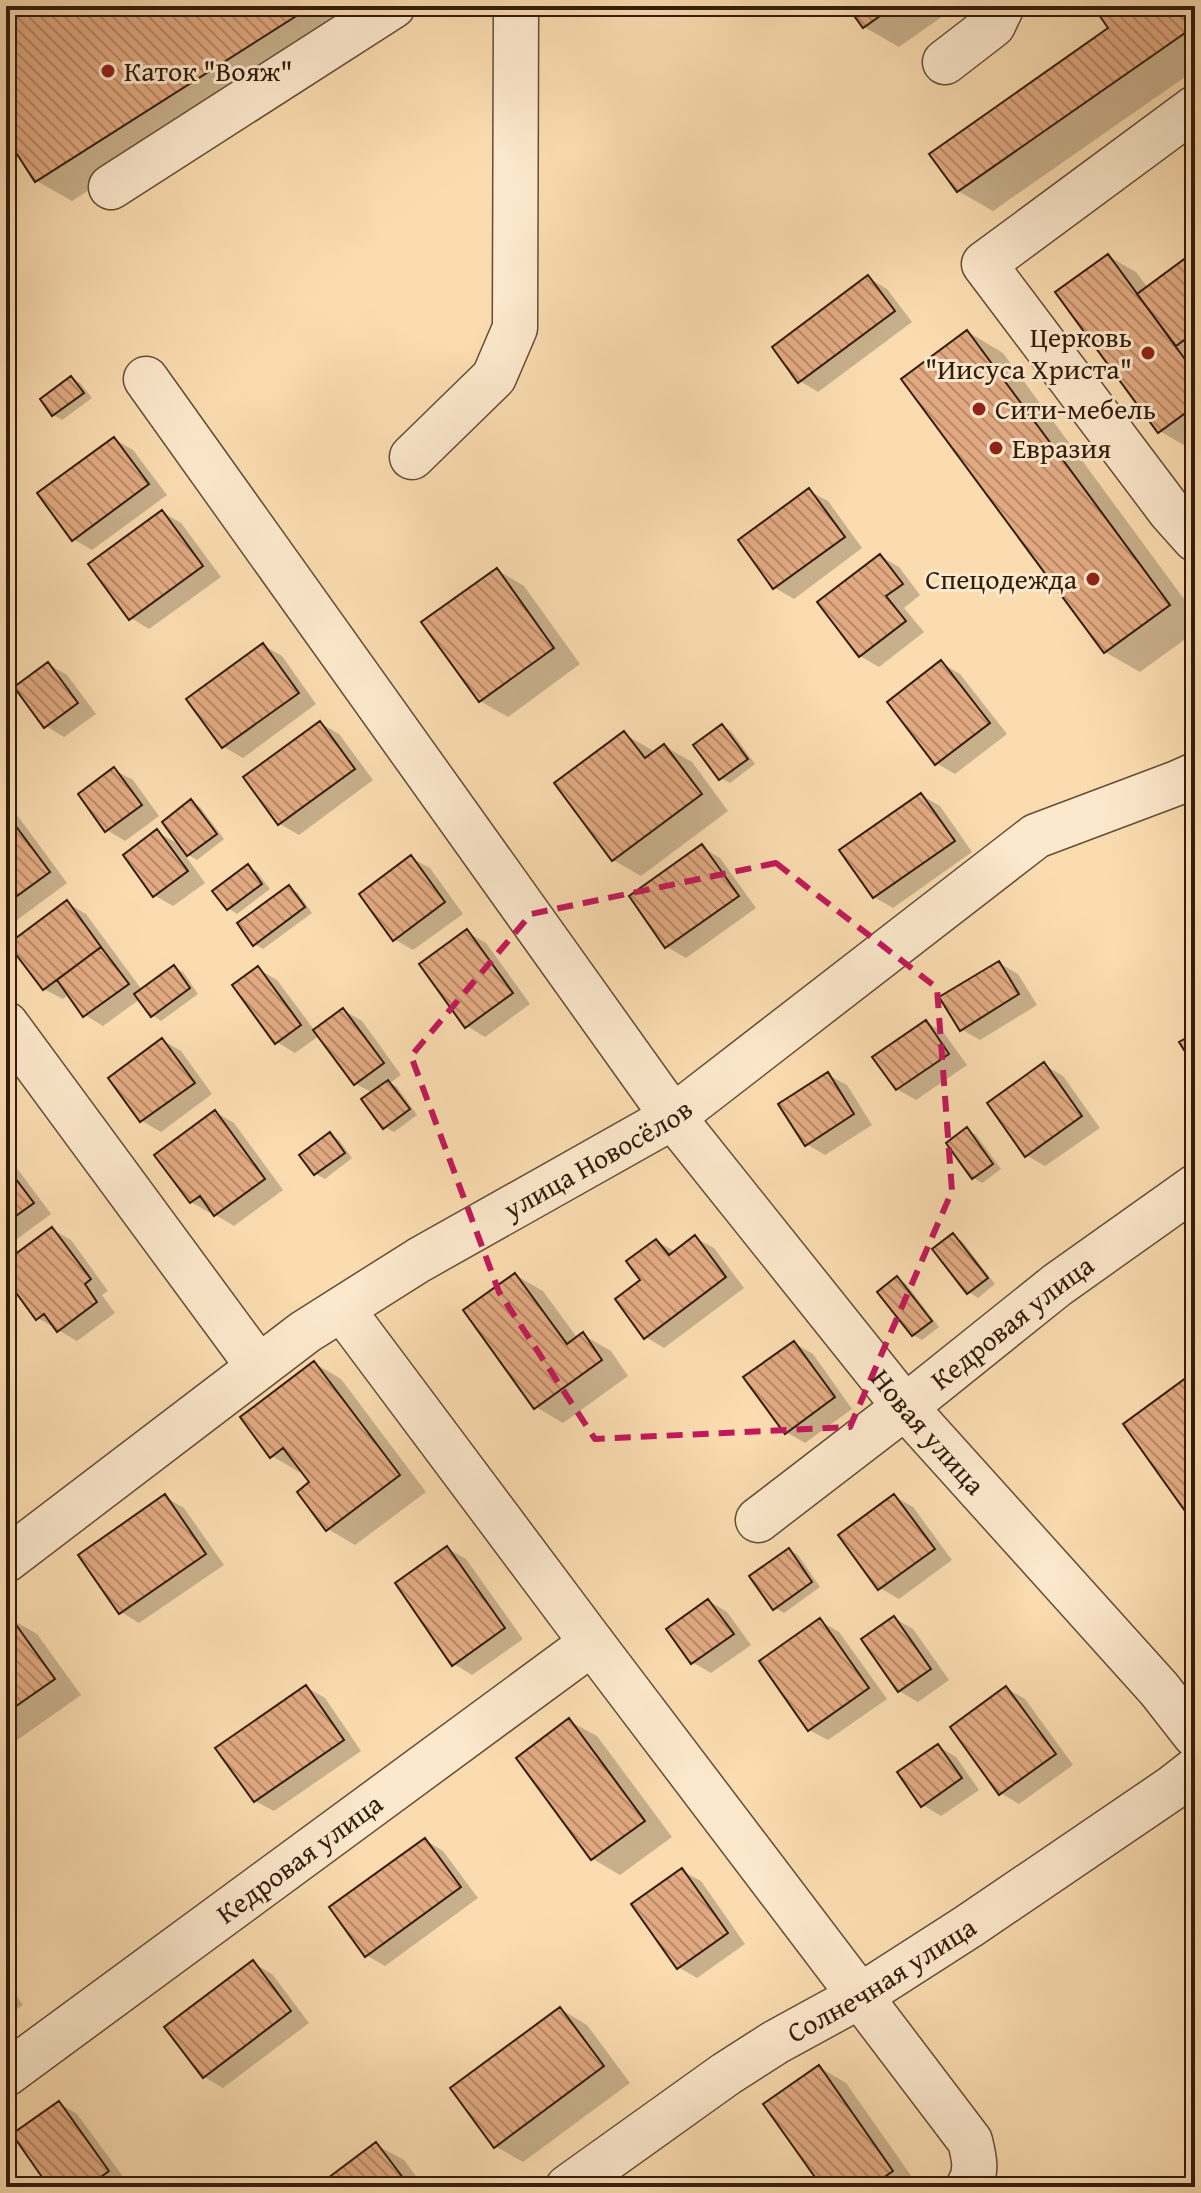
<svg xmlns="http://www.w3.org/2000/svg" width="1201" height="2193" font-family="'Gentium Book Plus',serif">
<defs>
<pattern id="building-back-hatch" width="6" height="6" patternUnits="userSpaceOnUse" patternTransform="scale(2)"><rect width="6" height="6" fill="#e2aa82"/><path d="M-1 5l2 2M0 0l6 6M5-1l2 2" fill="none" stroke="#b88a69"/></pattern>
</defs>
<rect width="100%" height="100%" fill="#fadcb0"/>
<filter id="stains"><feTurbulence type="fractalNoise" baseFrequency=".0025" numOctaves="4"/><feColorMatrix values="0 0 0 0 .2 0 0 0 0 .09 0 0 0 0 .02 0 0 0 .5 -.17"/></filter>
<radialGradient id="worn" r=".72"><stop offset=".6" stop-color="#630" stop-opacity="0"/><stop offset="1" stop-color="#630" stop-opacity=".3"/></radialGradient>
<!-- shadow -->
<path fill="#0003" d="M6 6H378L72 201 37 181 6 133Z
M849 6H957L899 47 864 27Z
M1095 6H1195V70L993 211 958 191 1111 29Z
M1195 253V441L1187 447 1160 431 1108 256 1136 272 1148 288Z
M868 278 887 289 912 322 818 392 800 381Z
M968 332 1003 353 1195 614V632L1140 672 1105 652Z
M71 378 80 383 92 398 62 420 53 415Z
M114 439 133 450 167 495 92 550 73 539Z
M809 491 828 501 862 548 794 599 775 588 740 541Z
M162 512 181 523 221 577 149 629 131 618Z
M880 556 899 567 920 595 904 608 924 632 879 667 860 656Z
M497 570 524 586 580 664 508 717 480 701Z
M263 645 282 656 316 704 243 758 224 747 189 699Z
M942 663 960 674 1007 734 955 774 936 763Z
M48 664 67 675 96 714 64 737 46 726Z
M320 723 339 734 373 780 299 835 280 824 246 777Z
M722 726 731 731 755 764 730 783 721 778Z
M624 734 652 750 654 753 664 746 692 762 728 811 641 876 613 860Z
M114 770 133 780 159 816 125 841 107 830Z
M921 795 940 806 972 852 893 908 874 897Z
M6 800 67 883 13 923 6 919Z
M192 802 200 807 224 839 197 860 182 851 205 883 173 906 154 895 157 832 182 846Z
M702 847 720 858 756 908 686 958 667 947 632 897Z
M411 858 430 868 463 914 413 950 394 939Z
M248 867 257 872 270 889 237 914 228 908Z
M289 888 298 893 312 913 263 949 254 944Z
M67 903 86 914 142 990 174 967 183 972 198 994 161 1021 152 1015 140 999 103 1026 85 1015 70 994 63 999 44 989Z
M467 932 486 943 530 1004 485 1037 467 1026Z
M999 963 1018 974 1037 1005 980 1040 961 1029Z
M258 969 277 980 315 1031 343 1010 362 1021 401 1075 390 1083 397 1087 417 1115 394 1132 385 1127 373 1093 356 1084 320 1035 295 1053 277 1042Z
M926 1022 944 1033 967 1065 916 1100 897 1089Z
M162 1040 181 1051 212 1094 161 1132 142 1121 111 1078Z
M1044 1065 1063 1076 1100 1128 1045 1166 1026 1155Z
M828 1075 847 1085 872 1125 825 1155 806 1144Z
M215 1112 234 1123 283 1190 234 1226 216 1215 212 1211 210 1213 191 1202Z
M967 1130 976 1135 1001 1169 982 1183 974 1178Z
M330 1134 339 1140 352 1158 325 1179 316 1174Z
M6 1159 13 1163 51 1214 6 1247Z
M52 1229 71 1240 108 1291 102 1295 115 1313 77 1341 38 1318 6 1275V1263Z
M953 1236 962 1241 995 1284 978 1298 969 1292Z
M695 1238 714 1248 744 1288 664 1348 646 1337 643 1280 656 1241 676 1252Z
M515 1275 543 1291 578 1339 583 1335 611 1351 628 1376 563 1423 536 1407Z
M897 1279 906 1284 939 1327 922 1340 913 1335 880 1292Z
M794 1343 813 1354 852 1409 805 1443 786 1432Z
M314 1363 341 1379 426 1492 355 1545 328 1529 312 1483 302 1470 299 1472 272 1456Z
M894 1496 913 1507 952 1560 899 1599 880 1588Z
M165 1497 184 1508 224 1565 139 1623 121 1612Z
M447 1548 466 1559 523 1639 472 1675 454 1664Z
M789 1550 798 1555 820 1587 784 1613 775 1608Z
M709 1601 727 1612 751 1645 711 1673 692 1662Z
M9 1618 37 1634 81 1695 6 1748V1620Z
M894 1618 913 1629 949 1680 918 1702 899 1691Z
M820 1621 839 1632 887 1699 828 1740 809 1730Z
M306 1687 325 1698 361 1751 274 1811 255 1801Z
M1006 1688 1025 1699 1073 1765 1019 1804 1001 1793Z
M569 1721 597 1736 672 1837 620 1875 593 1859 519 1758Z
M938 1746 956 1757 979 1790 941 1816 923 1805Z
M425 1840 443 1851 478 1898 385 1966 366 1955Z
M682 1871 701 1881 745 1944 697 1978 678 1967Z
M253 1963 272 1974 309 2023 223 2088 204 2077Z
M6 1981 23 2005 6 2017Z
M560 2009 587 2025 630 2083 523 2162 495 2146Z
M819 2067 846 2083 919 2187H824Z
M59 2103 77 2114 127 2182 120 2187H52Z
M376 2145 404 2160 424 2187H319Z"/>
<!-- building -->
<path fill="url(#building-back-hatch)" stroke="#321d0c" stroke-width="2" d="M6 6H312L35 182 6 137Z
M847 6H894L863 28Z
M1093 6H1195V26L957 192 929 154 1108 28Z
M1195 251V332L1176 346 1137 294Z
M1108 254 1195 373V406L1158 433 1055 292Z
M868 275 895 311 798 383 772 347Z
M967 330 1170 605 1104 653 901 379Z
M71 376 84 393 52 416 40 399Z
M114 437 149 484 72 541 37 493Z
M809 488 845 537 773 589 738 540Z
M162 510 203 566 129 620 88 564Z
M880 554 903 584 886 596 906 621 859 657 817 602Z
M497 568 554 648 479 702 421 622Z
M263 643 299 693 222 748 186 699Z
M941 660 990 723 935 765 887 702Z
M48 662 78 703 44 728 14 687Z
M320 721 355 769 278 825 243 777Z
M722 724 748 759 719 780 693 745Z
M624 731 645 758 664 744 702 794 612 861 554 783Z
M114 767 142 805 105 832 78 794Z
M921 793 955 841 873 898 839 850Z
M191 799 217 834 187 856 162 822Z
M6 813 50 872 6 904Z
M157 829 188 871 153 897 123 855Z
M702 844 739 896 665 948 629 896Z
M411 855 445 902 393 941 359 894Z
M248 864 262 884 227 910 212 891Z
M289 885 305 907 253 946 237 923Z
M67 900 101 947 43 990 8 944Z
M467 929 513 993 465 1028 419 964Z
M101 947 129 984 83 1017 57 980Z
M999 961 1019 994 960 1031 939 997Z
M174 965 190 988 151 1017 134 994Z
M258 966 301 1025 275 1044 232 985Z
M343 1008 384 1063 354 1085 313 1030Z
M926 1020 949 1054 896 1090 872 1057Z
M1195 1033V1067L1179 1042Z
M162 1038 195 1083 140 1122 108 1078Z
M1044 1062 1082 1116 1025 1157 987 1103Z
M828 1072 854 1114 805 1146 778 1104Z
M388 1080 410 1109 383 1129 361 1099Z
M215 1110 265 1179 214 1216 200 1196 190 1203 154 1155Z
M967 1127 993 1164 972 1179 946 1143Z
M330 1132 345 1153 314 1175 299 1155Z
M6 1166 34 1203 6 1223Z
M52 1227 91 1279 85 1284 97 1302 57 1332 44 1314 36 1320 6 1279V1261Z
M953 1233 988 1278 967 1294 932 1249Z
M695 1235 726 1277 644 1339 615 1299 640 1280 626 1261 656 1239 669 1255Z
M515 1273 567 1344 583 1332 602 1360 534 1409 463 1310Z
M897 1276 932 1321 912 1336 877 1292Z
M794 1341 835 1397 785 1434 743 1377Z
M314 1361 400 1475 326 1531 297 1492 309 1482 283 1448 270 1458 240 1417Z
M1190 1375 1195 1382V1525L1123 1424Z
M165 1494 206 1554 119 1614 78 1555Z
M894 1494 935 1549 878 1590 838 1535Z
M447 1546 505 1628 452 1666 395 1583Z
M789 1548 812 1582 773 1610 749 1576Z
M708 1599 734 1634 691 1664 666 1629Z
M9 1615 55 1679 6 1713V1617Z
M894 1616 931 1669 898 1692 861 1639Z
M820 1618 869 1688 808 1731 759 1661Z
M306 1685 344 1740 254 1802 215 1748Z
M1006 1686 1056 1754 999 1795 950 1727Z
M569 1718 645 1821 591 1860 516 1758Z
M938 1744 962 1778 921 1807 897 1772Z
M425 1838 461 1887 365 1957 329 1907Z
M682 1868 728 1933 677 1969 631 1904Z
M253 1960 291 2011 203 2078 164 2027Z
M560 2007 604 2066 494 2148 450 2088Z
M819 2065 893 2171 870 2187H822L763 2104Z
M59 2101 109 2171 87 2187H49L12 2134Z
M376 2142 410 2187H316Z"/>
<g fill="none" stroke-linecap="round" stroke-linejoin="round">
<!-- minor casing -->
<g stroke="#644d35" stroke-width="47">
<g id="minor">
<path d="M945 62 993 25 1002 6"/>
<path d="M1195 108 984 264 1170 511 1195 539"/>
<path d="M111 187 393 6"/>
<path id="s1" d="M146 379 673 1117 905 1407 1159 1689 1195 1735"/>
<path d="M412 457 494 377 515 328 516 6"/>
<path d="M6 1024 258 1366"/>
<path d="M342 1309 592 1643 970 2141C974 2157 978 2172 968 2187"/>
<path id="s2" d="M758 1520 905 1407 1057 1285 1195 1187"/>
<path id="s3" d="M6 1560 305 1332 419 1260 673 1117 1036 836 1177 783 1195 775"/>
<path id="s4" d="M6 2074 592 1643"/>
<path id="s5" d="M568 2187 726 2074 776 2042 860 1996 969 1926 1172 1788 1195 1770"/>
</g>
</g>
<!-- minor -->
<use href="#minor" stroke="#fce8cc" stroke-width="44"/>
</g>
<!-- marked area -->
<path fill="none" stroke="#c2185b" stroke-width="6" stroke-dasharray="16 10" stroke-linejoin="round" d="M776 863 937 988 952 1191 850 1427 595 1439 499 1292 411 1056 531 914Z"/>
<!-- markers -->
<g fill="#8f2418" stroke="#fce8cc" stroke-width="3">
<circle cx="108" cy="71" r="8"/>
<circle cx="1148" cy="353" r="8"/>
<circle cx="979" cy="409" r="8"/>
<circle cx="996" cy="448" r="8"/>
<circle cx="1093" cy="579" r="8"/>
</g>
<g text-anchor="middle" stroke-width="6" stroke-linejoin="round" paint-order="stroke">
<!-- poi labels -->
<g font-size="28" fill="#321d0c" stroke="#fce8cc" text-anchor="start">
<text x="124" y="81">Каток "Вояж"</text>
<text x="1132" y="347" text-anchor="end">Церковь<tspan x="1132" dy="32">"Иисуса Христа"</tspan></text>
<text x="995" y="419">Сити-мебель</text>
<text x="1012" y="458">Евразия</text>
<text x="1077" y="589" text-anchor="end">Спецодежда</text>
</g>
<!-- street labels -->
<g font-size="28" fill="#321d0c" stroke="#fce8cc">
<text dy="10" stroke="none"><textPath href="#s3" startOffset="716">улица Новосёлов</textPath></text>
<text dy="10" stroke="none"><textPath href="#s2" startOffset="322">Кедровая улица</textPath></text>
<text dy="10" stroke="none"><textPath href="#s1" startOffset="1312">Новая улица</textPath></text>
<text dy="10" stroke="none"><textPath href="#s4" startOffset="364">Кедровая улица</textPath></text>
<text dy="10" stroke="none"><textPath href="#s5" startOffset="376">Солнечная улица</textPath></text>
</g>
</g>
<!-- margin -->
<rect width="1201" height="2193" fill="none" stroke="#fadcb0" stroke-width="32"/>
<rect x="8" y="8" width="1185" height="2177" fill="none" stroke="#321d0c" stroke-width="4"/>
<rect x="16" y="16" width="1169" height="2161" fill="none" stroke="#321d0c" stroke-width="2"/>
<rect width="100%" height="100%" filter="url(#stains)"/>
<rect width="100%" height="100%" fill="url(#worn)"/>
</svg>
